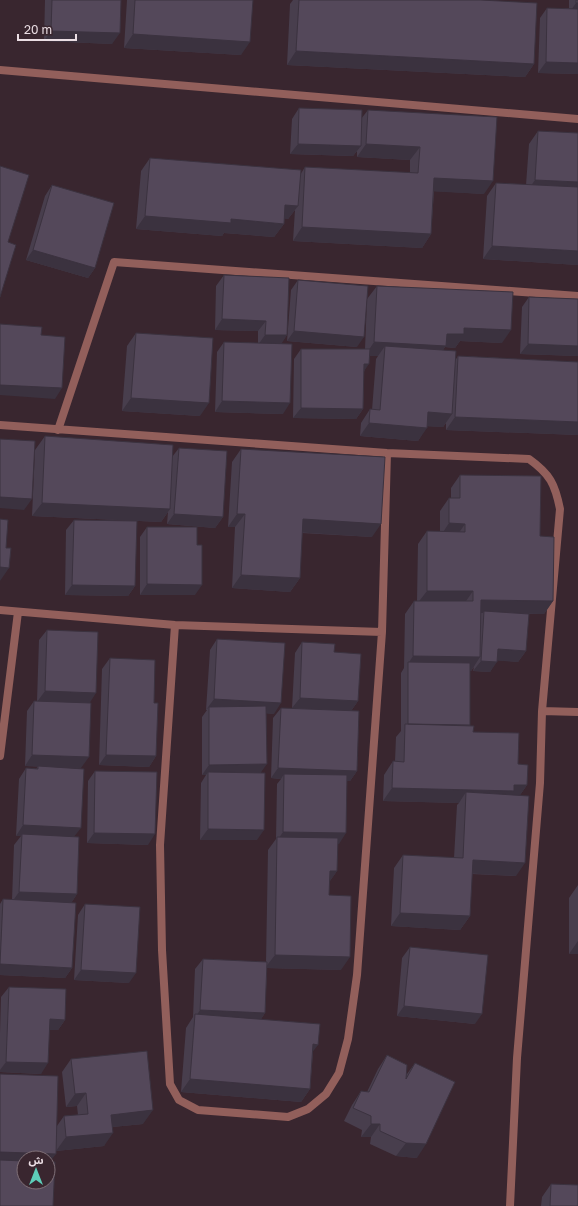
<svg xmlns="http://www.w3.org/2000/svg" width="578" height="1206" font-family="'Golos Text','Noto Sans Arabic',sans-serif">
<rect width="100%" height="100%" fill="#39262f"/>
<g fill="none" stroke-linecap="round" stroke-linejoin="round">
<!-- minor -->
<path stroke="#925f5b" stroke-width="8" d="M0 70 578 119
M0 425 387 453 529 459C550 474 555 484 560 509L542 711 540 783 517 1058 510 1206
M58 430 114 262 578 296
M0 610 175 625 382 632
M175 625 160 845 162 950 170 1084 179 1100 198 1110 288 1117 308 1109 326 1094 339 1073 348 1039 357 975 382 632 387 453
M542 711 578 712
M0 756 18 612"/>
</g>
<!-- wall -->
<path fill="#483e4d" d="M45 0H121L112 44 44 41Z
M127 0H253L241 55 124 48Z
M293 0H481L534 64 525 77 287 65 290 4Z
M569 0H578V74L538 73 540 18 547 8H569Z
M299 108 361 119 368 110 484 194 434 191 431 234 422 248 293 241 295 210 288 219 284 218V224L274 237 224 233 222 236 136 229 141 171 150 158 300 175 305 167 410 173V160L357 157V151L353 156 290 154 292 119Z
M538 131 578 133V265L483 259 487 196 496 183 526 185 529 144Z
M52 185 95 268 88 278 26 260 45 196Z
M224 275 287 335 281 343 283 414 215 412 217 352 224 342 258 343V331L215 330 216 286Z
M298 280 357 347 287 341 291 290Z
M377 286 502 343 460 341 455 348 445 347 443 350 456 359 458 356 578 362V435L446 430V423L443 427 427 426 418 441 360 436 361 423 370 409 372 410 376 359 378 356H369L364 372 363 409 356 419 293 418 294 359 301 349H365L367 299Z
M529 297 578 299V356L520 354 522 307Z
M136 333 200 416 122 411 127 346Z
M45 436 172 457 179 448 223 517 215 528 167 524 168 512 161 522 32 516 35 450Z
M241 449 372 537 302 533 300 578 290 592 232 588 235 527H228L232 462Z
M460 475 540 536 553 601 544 614H526V651L518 662 497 660 490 672 473 671 474 667 471 671 470 670V725L473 732 518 764 527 785 520 795 516 876 472 874 470 916 460 930 391 926 394 868 403 855 454 858 457 805 459 803 383 801 384 775 393 761H395L396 737 401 731V673L404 668 405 614 414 601H417L418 544 427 531H440V511L449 498H451V488Z
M74 520 135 586 128 596 65 595 66 530Z
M147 527 195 595H140V537Z
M47 630 90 703 81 768 25 766 27 711 34 701H37L39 640Z
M217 639 274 714 266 713 261 773 257 840H200L201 783 206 775H202V717L207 710H206L210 650Z
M302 642 334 652 358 701 351 711 357 771 350 781H347L339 844H337V871L329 882V895L341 970 267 968 265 1013 261 1019 313 1052 310 1089 301 1102 181 1092 186 1028 193 1017 195 969 203 959 266 962 268 850 276 839 277 784 281 779 271 778 273 718 281 708H292L295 653Z
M110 658 154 703 156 756 149 767 99 765 102 669Z
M38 766 74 837 77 894 71 903 72 968 65 978 0 975V904L3 899 12 900 14 845 21 836H16L19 779 26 768 36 769Z
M95 771 148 845 87 843 88 781Z
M578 885V954H569V898Z
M85 904 129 983 74 980 78 915Z
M410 947 475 1024 397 1016 402 958Z
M9 987 65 1020 58 1030H50L41 1074 0 1072V1033L1 997Z
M387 1055 407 1074 415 1063 417 1158 396 1156 370 1144 371 1137H361L362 1130 344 1121 352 1105 361 1091 367 1092 378 1069Z
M71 1059 143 1124 112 1127 104 1146 56 1151V1145L0 1206 64 1116 78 1115 77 1106 66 1107 62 1072Z
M551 1184 578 1206H541L542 1197Z"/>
<!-- shaded-wall -->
<path fill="#3b323f" d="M576 3H578V14L569 13Z
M51 31 120 33 112 44 44 41Z
M133 34 250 42 241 55 124 48Z
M296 51 534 64 525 77 287 65Z
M546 62 578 63V74L538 73Z
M298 144 361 146 353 156 290 154Z
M366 144 420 147 410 160 357 157Z
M434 178 493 181 484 194 425 191Z
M535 180 578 182V196L526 193Z
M285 205 298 206 288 219 276 218Z
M145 216 231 219 284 224 274 237 224 233 222 236 136 229Z
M302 227 431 234 422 248 293 241Z
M492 246 578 251V265L483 259Z
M33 250 95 268 88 278 26 260Z
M222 319 266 321 258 331 215 330Z
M464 328 511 330 502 343 460 341 455 348 445 347 437 359 385 346 378 356H365L374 342Z
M294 331 364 337 357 347 287 341Z
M265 335H287L280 346 258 345Z
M528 344 578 346V356L520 354Z
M364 364H369L362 374Z
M0 385 62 388 55 399 0 395Z
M131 398 209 403 200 416 122 411Z
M222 401 290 403 283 414 215 412Z
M301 408 363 409 356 419 293 418Z
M428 412 452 414 443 427 419 426Z
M455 417 578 422V435L446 430Z
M369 423 427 428 418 441 360 436Z
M0 497 32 499 24 510 0 508Z
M42 503 170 509 161 522 32 516Z
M174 514 223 517 215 528 167 524Z
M237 514H245L235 527H228Z
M303 519 381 524 372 537 294 532Z
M449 523 465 524 456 537H440Z
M0 567 9 568 0 581Z
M241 575 300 578 290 592 232 588Z
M147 584 202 585 195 595H140Z
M72 585 135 586 128 596 65 595Z
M427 591H473L464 604H417Z
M481 600 553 601 544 614 484 613V611L483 613H472Z
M498 649 526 651 518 662 490 660Z
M413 656 480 657 471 671 408 669V664Z
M481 661 497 662 490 672 473 671Z
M45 691 96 693 89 704 37 702Z
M300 698 358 701 351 711 292 708Z
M214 699 281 703 274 714 209 710V707L206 710Z
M32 755 89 757 81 768 25 766Z
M106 755 156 756 149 767 99 765Z
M267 764 259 775 208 772 206 775H202L209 765Z
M278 768 357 771 350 781 284 779V774L281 779 271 778Z
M514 785H527L518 798 466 792 459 803 383 801 392 788Z
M23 825 81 828 73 838 22 834 21 836H16Z
M208 829 264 830 257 840H200Z
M283 832 346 833 339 844 277 843V841Z
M94 833 155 834 148 845 87 843Z
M473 860 525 863 516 876 463 873Z
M330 871H337L328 884Z
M19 892 77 894 70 905 12 902Z
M400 913 470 916 460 930 391 926Z
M578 941V954H569Z
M275 955 350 957 341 970 265 968Z
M0 964 72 968 65 978 0 975Z
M81 970 136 973 129 983 74 980Z
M404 1006 482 1014 475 1024 397 1016Z
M200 1010 265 1013 258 1024 195 1018Z
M50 1019 65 1020 58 1030H43Z
M313 1044 318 1045 308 1058Z
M6 1062 48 1063 41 1074 0 1072V1070Z
M190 1079 310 1089 301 1102 181 1092Z
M86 1093 77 1106 66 1107 75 1094Z
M153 1110 143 1124 102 1128 111 1115Z
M371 1124H380L371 1137H361Z
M113 1133 104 1146 56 1151 66 1137Z
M406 1143 426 1144 417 1158 396 1156Z
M0 1152 56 1154 48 1164V1158H24V1164L0 1163Z"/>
<!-- building -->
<path fill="#54485a" stroke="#3b323f" d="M52 0H121L120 33 51 31Z
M135 0H253L250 42 133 34Z
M299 0H481L537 3 534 64 296 51Z
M576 0H578V3H576Z
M547 8 578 9V63L546 62Z
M299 108 362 110 361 146 298 144Z
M368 110 497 117 493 181 434 178 431 234 302 227 305 167 418 173 420 147 366 144Z
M538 131 578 133V182L535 180Z
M150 158 301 170 298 206 285 205 284 224 231 219V223L145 216Z
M0 166 29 175 8 242 16 245 0 297Z
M496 183 578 187V251L492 246Z
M52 185 114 203 95 268 33 250Z
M224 275 289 278 287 335H265L266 321 222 319Z
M298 280 368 286 364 337 294 331Z
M377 286 513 292 511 330 464 328V334H447L446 346 374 342Z
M529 297 578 299V346L528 344Z
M0 324 42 327 41 335 65 337 62 388 0 385Z
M136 333 213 338 209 403 131 398Z
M224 342 292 344 290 403 222 401Z
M385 346 456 351 452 414 428 412 427 428 369 423 370 409 380 410Z
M301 349H370L369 364H364L363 409 301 408Z
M458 356 578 362V422L455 417Z
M45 436 173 445 170 509 42 503Z
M0 439 35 441 32 499 0 497Z
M179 448 227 451 223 517 174 514Z
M241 449 385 457 381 524 303 519 300 578 241 575 245 514H237Z
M460 475 541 476 540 536 554 537 553 601 481 600 480 657 413 656 414 601H473V591H427V531L465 532V524L449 523V498H460Z
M0 519 8 520 6 548H11L9 568 0 567Z
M74 520 137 521 135 586 72 585Z
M147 527H197V545H202V585L147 584Z
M484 611 529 614 526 651 498 649 497 662 481 661Z
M47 630 98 632 96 693 45 691Z
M217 639 285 643 281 703 214 699Z
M302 642 335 644 334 652 361 654 358 701 300 698Z
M110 658 155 660 154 703H158L156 756 106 755Z
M408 662 470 663V725L408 724Z
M34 701 91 703 89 757 32 755Z
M266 706 267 764 209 765V707Z
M281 708 359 711 357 771 278 768Z
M405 724 474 726 473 732 519 733 518 764 528 765 527 785H514V791L392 788 393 761 404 762Z
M38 766 84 769 81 828 23 825 26 768 38 769Z
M95 771 157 772 155 834 94 833Z
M208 772 265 773 264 830 208 829Z
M284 774 347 775 346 833 283 832Z
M466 792 529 796 525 863 473 860 470 916 400 913 403 855 463 858Z
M22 834 79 837 77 894 19 892Z
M277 837 338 838 337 871H330L329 895 351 896 350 957 275 955Z
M3 899 76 903 72 968 0 964Z
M85 904 140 907 136 973 81 970Z
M410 947 488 955 482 1014 404 1006Z
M203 959 267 962 265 1013 200 1010Z
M9 987 66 989 65 1020 50 1019 48 1063 6 1062Z
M195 1014 320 1024 318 1045 313 1044 310 1089 190 1079Z
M147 1051 153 1110 111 1115 113 1133 66 1137 64 1116 88 1114 86 1093 75 1094 71 1059Z
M387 1055 407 1065 406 1079 415 1063 455 1082 426 1144 406 1143 380 1131V1124H371V1116L353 1108 361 1091 369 1092Z
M0 1074 58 1076 56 1154 0 1152Z
M0 1160 24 1161V1182H48V1162H55L53 1206H0Z
M551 1184 578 1185V1206H550Z"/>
<!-- north arrow -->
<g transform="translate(36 1170)"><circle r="19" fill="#39262f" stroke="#807077"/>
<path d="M0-3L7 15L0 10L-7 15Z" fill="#5dceb9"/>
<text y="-6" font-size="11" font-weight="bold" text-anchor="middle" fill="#ebdee4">ش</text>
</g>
<!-- scale -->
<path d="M18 34v6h58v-6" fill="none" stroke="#ebdee4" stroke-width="2"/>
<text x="24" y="34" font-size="12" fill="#ebdee4" stroke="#39262f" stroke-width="3" paint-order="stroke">20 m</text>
</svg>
